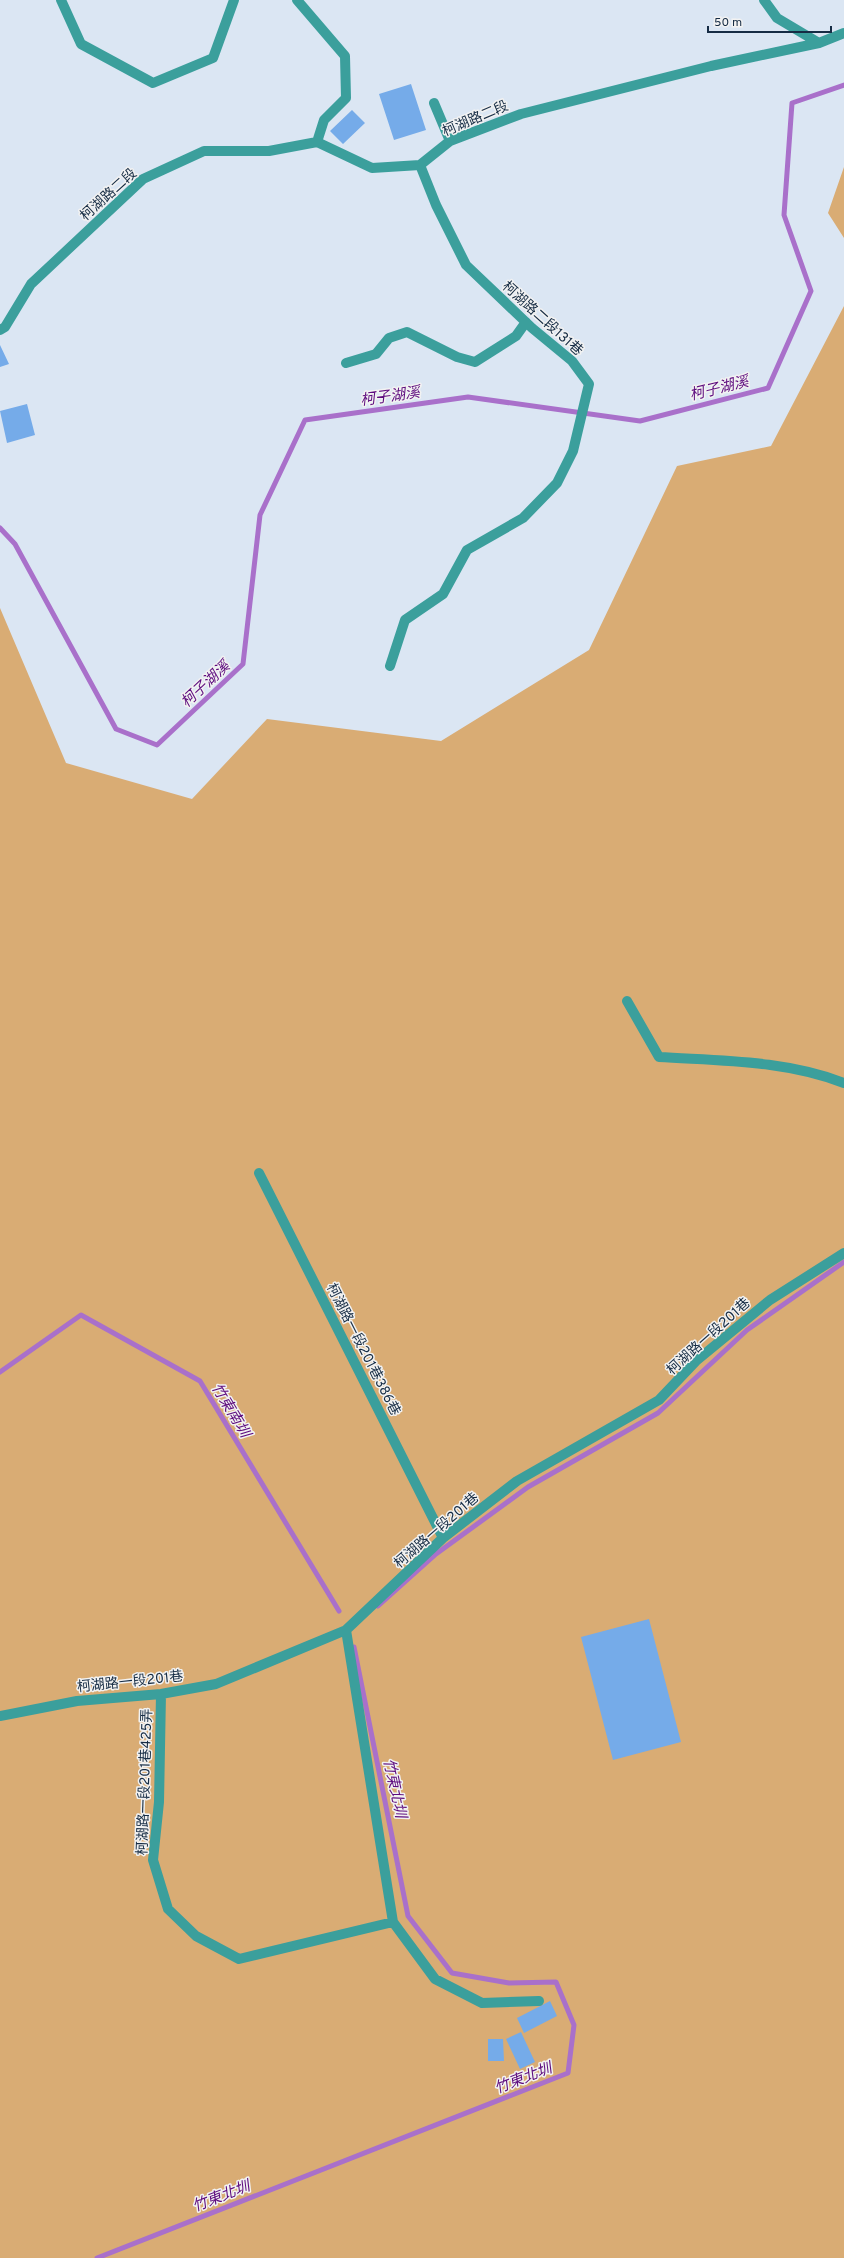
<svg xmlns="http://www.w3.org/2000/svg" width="844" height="2258" font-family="Overpass,'Noto Sans TC',sans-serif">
<rect width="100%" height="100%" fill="#dbe6f3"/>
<!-- green -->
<path fill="#d9ac74" d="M844 167V238L828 213Z
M844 306V2258H0V608L66 763 192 799 267 719 441 741 589 650 677 466 771 446Z"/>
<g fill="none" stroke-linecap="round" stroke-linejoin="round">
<!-- stream -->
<path stroke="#a970ca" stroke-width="5" d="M0 528 15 544 116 729 157 745 243 664 260 515 305 420 468 397 640 421 768 388 811 291 784 215 792 103 844 85
M0 1372 81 1315 200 1381 339 1611
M378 1606 436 1554 528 1487 658 1413 747 1330 844 1262
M97 2258 568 2073 574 2025 556 1982 509 1983 452 1973 408 1916 354 1647"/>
</g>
<!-- building -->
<path fill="#75abe9" d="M411 84 426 130 394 140 379 94Z
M352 110 365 123 343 144 330 131Z
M0 345 9 364 0 367Z
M27 404 35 435 7 443 0 411Z
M649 1619 681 1742 613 1760 581 1637Z
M550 2001 557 2016 524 2033 517 2018Z
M521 2032 535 2062 520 2069 506 2039Z
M488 2039H503L504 2061H488Z"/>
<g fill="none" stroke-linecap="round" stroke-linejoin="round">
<!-- minor -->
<path stroke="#3b9f9c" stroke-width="10" d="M61 0 81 44 153 83 213 58 234 0
M297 0 345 56 346 98 324 120 317 142
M764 0 777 18 819 43
M434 103 450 141
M0 330 5 327 31 284 143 179 204 151H269L317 142 372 168 420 165 450 141 521 114 711 66 819 43 844 33
M346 363 376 354 389 338 407 332 457 357 475 362 516 336 526 322
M390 666 405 620 443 594 467 550 523 518 557 483 573 451 589 384 572 361 532 328 466 265 436 205 420 165
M627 1001 659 1057C721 1061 785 1060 844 1083
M259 1173 443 1538
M346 1630 393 1922 435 1979 482 2003 539 2001
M161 1694 159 1802 153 1860 168 1909 196 1936 239 1959 393 1922
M0 1716 77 1701 161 1694 216 1684 346 1630 443 1538 517 1481 659 1400 696 1361 770 1300 844 1253"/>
</g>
<g text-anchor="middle" stroke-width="3" stroke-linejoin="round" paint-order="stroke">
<!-- street labels -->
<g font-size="14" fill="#162c44" stroke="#f2f2f2">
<text transform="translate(475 118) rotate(-23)" y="5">柯湖路二段</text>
<text transform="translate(108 194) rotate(-42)" y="5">柯湖路二段</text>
<text transform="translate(543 318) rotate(42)" y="5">柯湖路二段131巷</text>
<text transform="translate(708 1336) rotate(-42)" y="5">柯湖路一段201巷</text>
<text transform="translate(364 1349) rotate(63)" y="5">柯湖路一段201巷386巷</text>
<text transform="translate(436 1530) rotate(-41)" y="5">柯湖路一段201巷</text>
<text transform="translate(130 1681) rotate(-6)" y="5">柯湖路一段201巷</text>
<text transform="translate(144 1782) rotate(-88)" y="5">柯湖路一段201巷425弄</text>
</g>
<!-- water labels -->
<g font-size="15" font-style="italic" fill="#5d0b7e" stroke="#f2f2f2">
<text transform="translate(719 388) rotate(-14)" y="5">柯子湖溪</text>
<text transform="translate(390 396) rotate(-8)" y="5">柯子湖溪</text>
<text transform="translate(205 684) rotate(-43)" y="5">柯子湖溪</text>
<text transform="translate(231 1410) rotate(59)" y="5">竹東南圳</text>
<text transform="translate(395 1788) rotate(78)" y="5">竹東北圳</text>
<text transform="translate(523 2078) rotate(-21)" y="5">竹東北圳</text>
<text transform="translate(221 2196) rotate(-21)" y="5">竹東北圳</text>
</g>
</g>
<!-- scale -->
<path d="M708 26v6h123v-6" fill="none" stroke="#162c44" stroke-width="2"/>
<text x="714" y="26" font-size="12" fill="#162c44" stroke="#f2f2f2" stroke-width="3" paint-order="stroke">50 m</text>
</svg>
